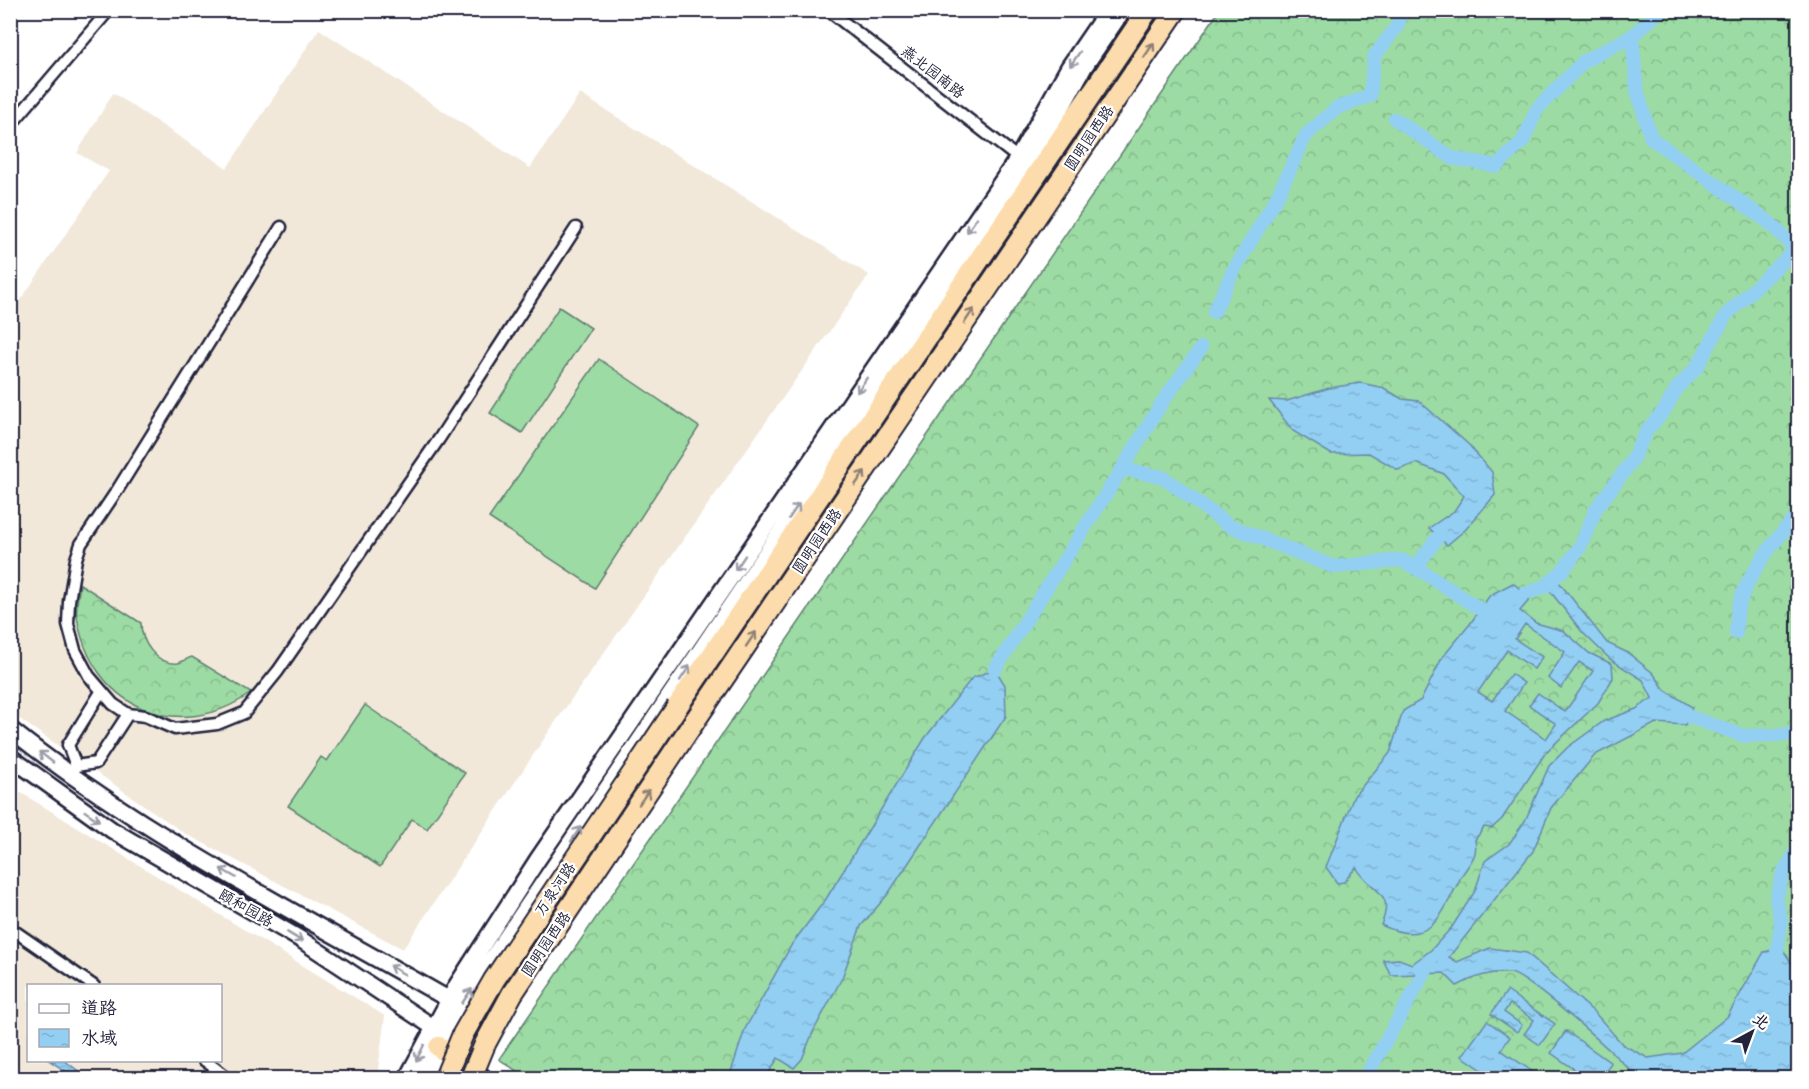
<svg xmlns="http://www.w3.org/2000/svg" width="1809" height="1089" font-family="Pangolin,'LXGW WenKai TC',sans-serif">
<defs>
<pattern id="forest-crowns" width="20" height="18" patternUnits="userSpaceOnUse" patternTransform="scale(1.5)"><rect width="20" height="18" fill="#9cdba3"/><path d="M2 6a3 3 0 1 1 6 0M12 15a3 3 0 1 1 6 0" fill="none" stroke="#86bc8d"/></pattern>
<pattern id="water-ripples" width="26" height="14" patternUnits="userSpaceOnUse" patternTransform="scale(1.5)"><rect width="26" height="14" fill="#93cff3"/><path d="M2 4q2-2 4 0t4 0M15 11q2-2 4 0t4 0" fill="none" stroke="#7eb1d1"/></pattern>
</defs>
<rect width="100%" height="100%" fill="#fff"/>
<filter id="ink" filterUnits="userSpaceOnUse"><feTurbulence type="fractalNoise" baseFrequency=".0167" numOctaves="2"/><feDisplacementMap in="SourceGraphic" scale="12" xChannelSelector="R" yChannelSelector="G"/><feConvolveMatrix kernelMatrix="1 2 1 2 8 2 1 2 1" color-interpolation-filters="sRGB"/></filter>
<g filter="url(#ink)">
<!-- built -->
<path fill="#f1e8da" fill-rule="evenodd" d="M319 29 530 168 580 94 869 275 552 727 403 949 184 833 11 713V314L109 171 77 153 113 93 227 168Z
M10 786 385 1016 377 1078H11ZM28 986H220V1060H28Z"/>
<!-- grass -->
<path fill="#9cdba3" stroke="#5f7e6f" stroke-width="1.5" d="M559 307 591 328 522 433 490 413Z
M599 359 699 427 595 588 489 518Z
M365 705 465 773 427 829 412 819 380 867 288 806 321 757 327 761Z"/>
<!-- forest -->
<path fill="url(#forest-crowns)" stroke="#5f7e6f" stroke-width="1.5" d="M1219 11H1798V1078H527L499 1059Z
M80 584 141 623C141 642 156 665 178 663 182 662 188 658 192 657L251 693C177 746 90 705 77 616 75 606 79 594 80 584Z"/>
<!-- water -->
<path fill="url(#water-ripples)" stroke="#668aa9" stroke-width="1.5" fill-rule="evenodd" d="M1361 383 1384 388 1402 399 1419 401 1469 445 1492 472 1495 495 1466 529 1447 545 1429 528 1454 511 1464 496 1444 474 1416 463 1398 470 1369 453 1331 454 1293 431 1269 400 1287 401 1329 388Z
M1555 577 1607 643 1628 653 1653 673 1665 690 1692 707 1685 725 1656 723 1595 755 1551 808 1533 851 1449 957 1457 962 1490 948 1527 953 1595 1013 1623 1045 1648 1058 1682 1053 1727 1017 1764 952 1782 948 1798 973V1078H1636C1629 1064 1525 974 1510 973 1492 971 1472 978 1457 986L1444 973 1391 975 1383 960 1399 959 1412 964 1431 950 1452 927 1475 891 1485 861 1509 844 1525 821 1549 766 1568 747 1604 721 1636 709 1652 698 1643 680 1611 660 1583 633 1546 586Z
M1513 583 1531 598 1520 611 1536 623 1564 631 1589 653 1612 664 1613 678 1598 703 1546 752 1502 819 1492 828 1484 827 1475 840C1479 859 1466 865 1459 881 1440 918 1430 948 1381 925 1396 890 1371 893 1356 867L1344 882 1337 883 1326 867 1354 796 1390 753 1403 711 1421 700 1442 658 1470 624 1490 595ZM1525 624 1565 652 1548 678 1561 688 1579 662 1593 671 1565 712 1538 693 1529 705 1556 724 1546 739 1505 711 1524 683 1511 674 1492 701 1478 692 1507 650 1534 669 1542 657 1515 639Z
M995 669 1005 685 1006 716 888 894 861 926 842 978 813 1032 802 1059 794 1068 778 1058 766 1078H729L745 1029 792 944 826 899 925 738 972 678Z
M1507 991 1555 1024 1540 1045 1524 1034 1534 1020 1510 1004 1504 1012 1522 1025 1517 1032 1491 1014Z
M1487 1021 1510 1037 1501 1050 1542 1078H1494L1462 1056Z
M1566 1031 1611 1063 1600 1078H1587L1551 1053Z
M50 1061H65L88 1078H76Z"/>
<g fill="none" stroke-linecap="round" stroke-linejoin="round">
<!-- canal -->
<path stroke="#93cff3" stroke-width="14" d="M1632 36 1637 90 1651 138 1770 223 1798 251
M1395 119 1452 158 1497 166 1523 141 1537 109 1584 61 1632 36 1661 10
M1214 312 1232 273 1277 197 1306 135 1337 108 1370 96 1374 57 1397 26 1403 10
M1201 348 1161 404 1122 469 1163 477 1228 525 1334 567 1401 560 1423 572 1492 617 1495 612
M1415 568 1438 537
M1510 600 1546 586 1563 570 1580 547 1596 509 1631 462 1647 430 1664 411 1677 388 1697 367 1726 315 1795 250
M1736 633C1737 624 1736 613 1739 605 1748 572 1776 539 1798 515
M995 669 1122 469
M1679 713 1744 736 1798 734
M1775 968 1781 922 1776 899 1783 873 1798 848
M1365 1078 1430 963"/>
<!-- street casing -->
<g stroke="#22223b" stroke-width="15">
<path id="street" d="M828 10 1018 158
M10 126 109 10
M281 227 118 489 81 544 76 559 69 601 68 624 75 650 89 676 113 704 128 714 145 716 175 729 217 724 244 713 278 671 439 439 576 228
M76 766 68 745 101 692
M70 775 76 766 96 763 128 714
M10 928 94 986
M204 1060 223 1074 220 1078"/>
</g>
<!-- secondary casing -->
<g stroke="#22223b" stroke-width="20">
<path id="secondary" d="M10 729C144 836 300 914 448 999
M10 757 112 830 300 939 433 1027
M407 1078 457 985 538 859 1018 158 1069 67 1108 10
M424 1078 453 1016 1037 152 1084 67 1123 10"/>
</g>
<!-- highway casing -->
<g stroke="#22223b" stroke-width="24">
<path id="highway" d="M677 707 1148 10
M694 722 1176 10
M439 1047 481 1078"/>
</g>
<!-- street -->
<use href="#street" stroke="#fff" stroke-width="10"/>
<!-- secondary -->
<use href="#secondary" stroke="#fff" stroke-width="15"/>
<!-- highway -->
<use href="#highway" stroke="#fcdcac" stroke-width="20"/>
<!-- highway-bridge casing -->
<g stroke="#22223b" stroke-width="24" stroke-linecap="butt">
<path id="highway-bridge" d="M445 1078 463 1034 494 980 677 707
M471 1078 485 1044 512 994 694 722"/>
</g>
<!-- highway-bridge -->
<use href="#highway-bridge" stroke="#fcdcac" stroke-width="20"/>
</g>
<!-- one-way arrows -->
<defs><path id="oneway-shaft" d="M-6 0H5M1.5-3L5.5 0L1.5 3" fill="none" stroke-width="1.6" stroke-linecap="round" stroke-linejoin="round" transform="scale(1.5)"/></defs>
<g stroke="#8f7f74">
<use href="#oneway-shaft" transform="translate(1149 50) rotate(-56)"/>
<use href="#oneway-shaft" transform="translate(969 316) rotate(-56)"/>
<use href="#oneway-shaft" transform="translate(860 478) rotate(-56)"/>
<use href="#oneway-shaft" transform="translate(751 639) rotate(-56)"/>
<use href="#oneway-shaft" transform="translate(644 797) rotate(-56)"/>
</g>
<g stroke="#9c9ca7">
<use href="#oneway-shaft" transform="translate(1075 59) rotate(124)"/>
<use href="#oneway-shaft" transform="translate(972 225) rotate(124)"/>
<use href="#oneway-shaft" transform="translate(862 385) rotate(124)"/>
<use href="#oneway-shaft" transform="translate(794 511) rotate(-56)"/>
<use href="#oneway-shaft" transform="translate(740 563) rotate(124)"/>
<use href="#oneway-shaft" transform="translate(685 673) rotate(-56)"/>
<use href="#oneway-shaft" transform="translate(46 757) rotate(-142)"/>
<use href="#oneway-shaft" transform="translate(92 816) rotate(34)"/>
<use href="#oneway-shaft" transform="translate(576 834) rotate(-56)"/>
<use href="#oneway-shaft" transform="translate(228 873) rotate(-150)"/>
<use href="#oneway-shaft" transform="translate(295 937) rotate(31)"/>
<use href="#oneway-shaft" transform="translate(397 970) rotate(-150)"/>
<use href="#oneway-shaft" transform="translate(467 996) rotate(-56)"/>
<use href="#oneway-shaft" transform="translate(420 1053) rotate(116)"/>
</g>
</g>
<g text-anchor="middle" stroke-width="4.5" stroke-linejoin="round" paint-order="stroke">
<!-- street labels -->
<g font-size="15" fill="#22223b" stroke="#fff">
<text transform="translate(933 72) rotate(38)" y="5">燕北园南路</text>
<text transform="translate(1089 138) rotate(-56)" y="5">圆明园西路</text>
<text transform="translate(817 541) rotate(-56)" y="5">圆明园西路</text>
<text transform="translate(555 889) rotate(-56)" y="5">万泉河路</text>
<text transform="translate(246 908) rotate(30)" y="5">颐和园路</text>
<text transform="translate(546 944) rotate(-56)" y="5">圆明园西路</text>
</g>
</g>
<!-- margin -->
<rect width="1809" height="1089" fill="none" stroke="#fff" stroke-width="36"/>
<rect x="18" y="18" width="1773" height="1053" fill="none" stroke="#22223b" stroke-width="2" filter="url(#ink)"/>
<!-- legend -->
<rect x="27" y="984" width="195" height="78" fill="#ffffff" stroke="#a7a7b1" stroke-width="1.5"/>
<rect x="39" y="1004" width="30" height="9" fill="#ffffff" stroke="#a7a7b1" stroke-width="1.5"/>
<text x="81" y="1014" font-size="18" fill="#22223b">道路</text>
<rect x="39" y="1029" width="30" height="18" fill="url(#water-ripples)" stroke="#a7a7b1" stroke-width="1.5"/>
<text x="81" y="1044" font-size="18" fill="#22223b">水域</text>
<!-- north arrow -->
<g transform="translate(1752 1032) rotate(41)" stroke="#ffffff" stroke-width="4.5" paint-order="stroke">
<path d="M0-4.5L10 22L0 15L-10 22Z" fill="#22223b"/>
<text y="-9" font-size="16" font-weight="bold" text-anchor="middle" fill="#22223b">北</text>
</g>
</svg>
